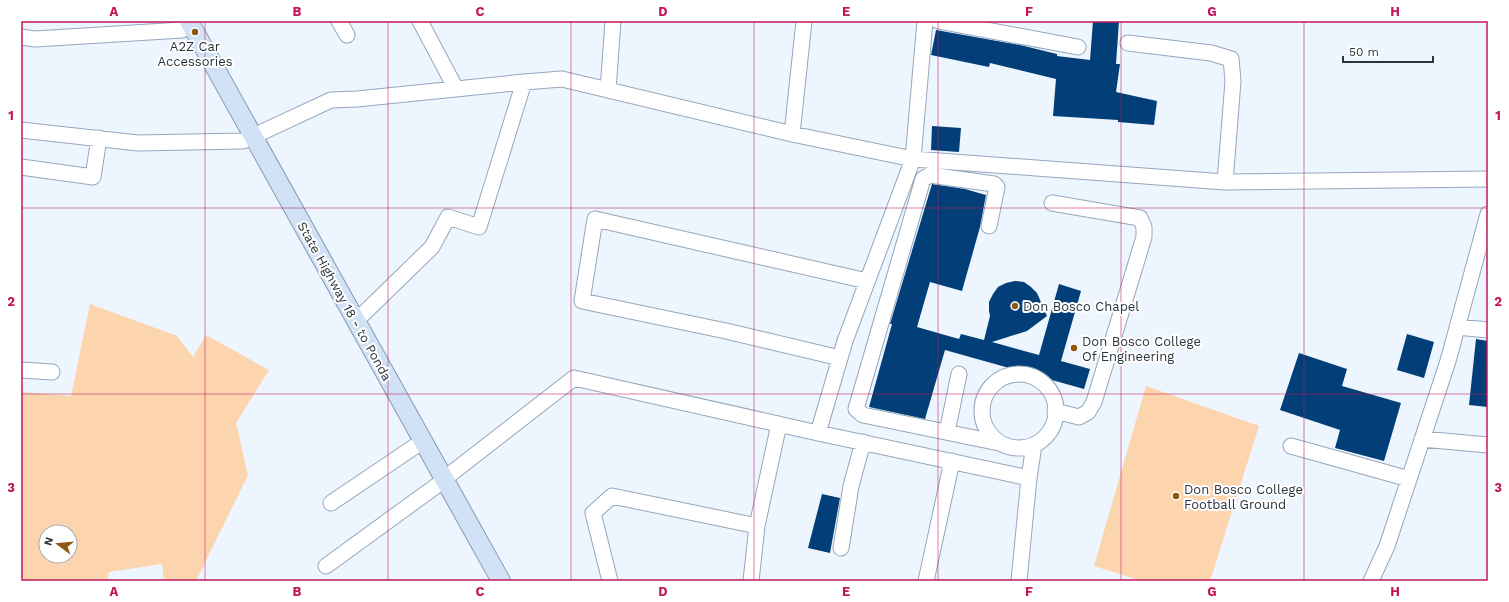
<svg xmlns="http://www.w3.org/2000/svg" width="1509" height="602" font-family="'Work Sans',sans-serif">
<rect width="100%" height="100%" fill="#edf5ff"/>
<!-- green -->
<path fill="#fcd4ae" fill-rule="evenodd" d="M90 304 177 336 193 357 206 335 269 370 236 423 248 475 196 581H164L162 564 109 572 107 581H21V392L71 396ZM46 532H70V556H46Z
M1146 386 1259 426 1210 581H1142L1094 566Z"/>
<!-- building -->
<path fill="#023f78" d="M1093 21H1119L1116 64H1120L1116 92 1157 101 1154 125 1118 122V120L1053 116 1056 79 990 63 989 67 931 55 936 30 1020 45 1057 54V56L1090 60Z
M932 126 961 128 959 152 931 150Z
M932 184 965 189 986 195 980 227 962 291 930 282 917 327 959 339 961 334 984 340 990 316 989 311V302L993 294 998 287 1006 283 1015 281 1024 282 1031 287 1037 293 1047 316 1027 331 992 342 1039 355 1059 284 1081 291 1061 361 1090 369 1084 389 945 350 925 419 869 407 892 324H890Z
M1407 334 1434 342 1424 378 1397 370Z
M1476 339 1488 341V407L1469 405Z
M1299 353 1347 369 1342 386 1401 403 1384 461 1335 448 1340 430 1280 410Z
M822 494 840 498 830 553 808 548Z"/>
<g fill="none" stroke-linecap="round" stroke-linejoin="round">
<!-- minor casing -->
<g stroke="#94a7bd" stroke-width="17">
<path id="minor" d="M339 21 347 35
M420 21 456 89
M938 21 1078 47
M21 37 35 39 182 30
M1128 43 1211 53 1231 59 1233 81 1225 182
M608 90 613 21
M21 130 138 143 243 141 331 100 357 99 524 82
M792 134 913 159 925 21
M21 167 93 177 99 138
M1052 203 1140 218 1144 227V237L1094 402 1088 412 1079 417 1055 411
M989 226 997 187 994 184 930 175 923 179 856 409 863 415 999 443
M356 321 432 247 448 217 479 227 524 82 562 79 792 134 804 21
M1457 327 1488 330
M840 358 726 331 582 301 595 219 867 281
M21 370 52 372
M982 411a37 37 0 1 1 74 0a37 37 0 1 1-74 0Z
M947 432 959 374
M1422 439 1488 445
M1291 446 1409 479
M1029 478 1034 445
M444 479 574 378 818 433
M331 503 414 447
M841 548 851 486 863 442
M326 566 436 486
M610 581 593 513 612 496 757 526 779 424
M751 581 757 526
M926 581 952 461
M1019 581 1029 478 818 433 845 341 913 159 1225 182 1488 179
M1371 581 1387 546 1448 361 1488 214"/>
</g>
<!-- major casing -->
<g stroke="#8499b2" stroke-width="20">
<path id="major" d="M189 21 501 581"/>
</g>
<!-- minor -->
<use href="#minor" stroke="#fff" stroke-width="15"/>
<!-- major -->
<use href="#major" stroke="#d1e2f7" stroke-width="18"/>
</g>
<!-- grid -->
<path fill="none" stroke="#c2185b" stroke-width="1" stroke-opacity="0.55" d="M205 21V581M388 21V581M571 21V581M754 21V581M938 21V581M1121 21V581M1304 21V581M21 208H1488M21 394H1488"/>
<!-- markers -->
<g fill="#8f570f" stroke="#fff" stroke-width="1.5">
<circle cx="195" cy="32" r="4"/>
<circle cx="1015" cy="306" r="4"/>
<circle cx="1074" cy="348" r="4"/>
<circle cx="1176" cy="496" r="4"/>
</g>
<g text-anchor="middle" stroke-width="4" stroke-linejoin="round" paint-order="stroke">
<!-- poi labels -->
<g font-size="13" fill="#2c343d" stroke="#fff" text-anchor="start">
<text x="195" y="51" text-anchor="middle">A2Z Car<tspan x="195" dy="15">Accessories</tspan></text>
<text x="1023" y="311">Don Bosco Chapel</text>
<text x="1082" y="346">Don Bosco College<tspan x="1082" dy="15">Of Engineering</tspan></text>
<text x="1184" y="494">Don Bosco College<tspan x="1184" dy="15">Football Ground</tspan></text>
</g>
<!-- street labels -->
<g font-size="13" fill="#2c343d" stroke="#fff">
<text transform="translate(345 301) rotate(61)" y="5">State Highway 18 - to Ponda</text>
</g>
</g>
<!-- border -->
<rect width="1509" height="602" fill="none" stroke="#ffffff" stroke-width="44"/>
<!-- north arrow -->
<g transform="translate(58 544) rotate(286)"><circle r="19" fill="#ffffff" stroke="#abaeb1"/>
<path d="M0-3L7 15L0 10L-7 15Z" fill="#8f570f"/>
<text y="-6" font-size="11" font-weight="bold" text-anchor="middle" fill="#2c343d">N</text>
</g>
<!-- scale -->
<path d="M1343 56v6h90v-6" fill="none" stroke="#2c343d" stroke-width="2"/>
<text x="1349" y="56" font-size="12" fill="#2c343d" stroke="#ffffff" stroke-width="3" paint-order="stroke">50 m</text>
<rect x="22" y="22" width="1465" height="558" fill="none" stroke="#c2185b" stroke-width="1.5"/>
<g font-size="13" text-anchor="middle" font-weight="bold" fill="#c2185b">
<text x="114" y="16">A</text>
<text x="297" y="16">B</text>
<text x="480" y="16">C</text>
<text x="663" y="16">D</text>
<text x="846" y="16">E</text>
<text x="1029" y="16">F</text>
<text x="1212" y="16">G</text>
<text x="1395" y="16">H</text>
<text x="11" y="120">1</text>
<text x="1498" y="120">1</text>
<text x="11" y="306">2</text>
<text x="1498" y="306">2</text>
<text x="11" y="492">3</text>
<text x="1498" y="492">3</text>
<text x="114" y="596">A</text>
<text x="297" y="596">B</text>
<text x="480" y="596">C</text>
<text x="663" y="596">D</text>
<text x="846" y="596">E</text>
<text x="1029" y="596">F</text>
<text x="1212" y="596">G</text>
<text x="1395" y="596">H</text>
</g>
</svg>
